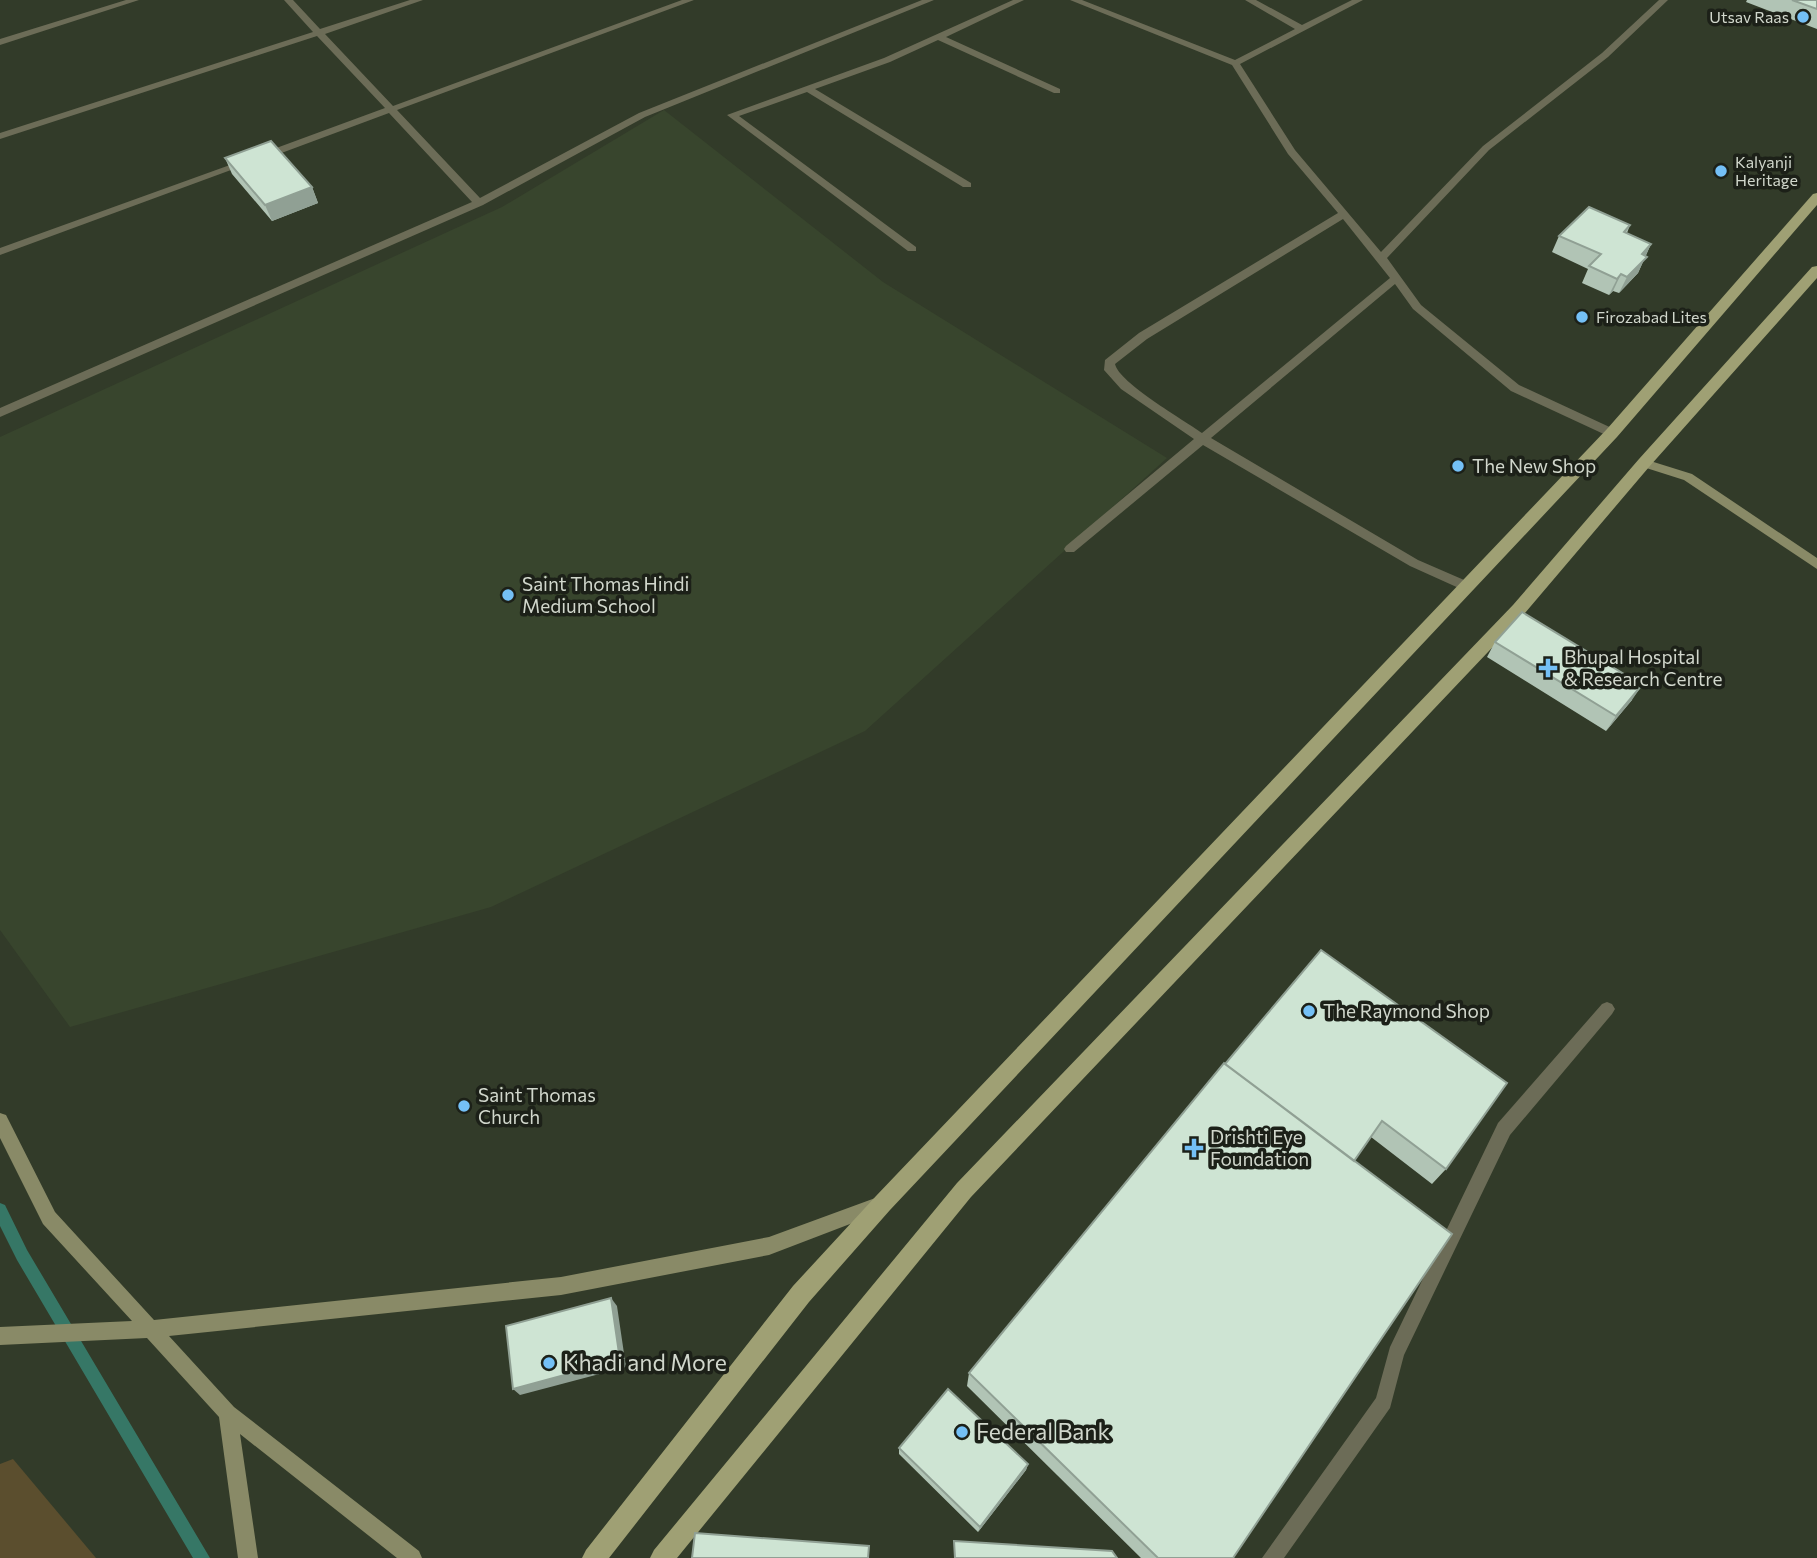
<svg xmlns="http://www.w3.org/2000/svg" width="1817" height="1558" font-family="Commissioner,sans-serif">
<rect width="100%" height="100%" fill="#323b29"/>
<!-- built -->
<path fill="#38452d" d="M664 110 883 282 1167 458 865 731 491 907 70 1027 0 930V437L502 207Z"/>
<!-- green -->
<path fill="#5b4e2e" d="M13 1459 96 1558H0V1464Z"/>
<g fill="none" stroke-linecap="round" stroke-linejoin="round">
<!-- stream -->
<path fill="#367766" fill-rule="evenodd" d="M0 1203 5 1205 27 1250 210 1558H193L17 1260 0 1226Z"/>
<!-- street -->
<path fill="#6c6c57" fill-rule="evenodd" d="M126 0H139L0 45V39Z
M284 0H293L320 29 410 0H423L325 34 393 106 682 0H694L397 110 480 198 639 113 922 0H934L645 117 483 205 0 417V408L472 202 389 113 268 158H260V154L385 108 317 36 0 139V133L313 32Z
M1013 0H1024L946 37 1060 89V93H1054L938 40 890 62 815 89 971 183V187H963L807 92 739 116 916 247V251H908L727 115 884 58Z
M1070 0H1082L1235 60 1295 29 1245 0H1256L1302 25 1352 0H1363L1240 64 1295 150 1381 252 1483 146 1602 53 1659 0H1668L1608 57 1489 150 1387 258 1421 305 1519 385 1616 430V436H1608L1511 391 1413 309 1395 284 1211 438 1418 560 1471 583 1472 586 1471 589H1461L1410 566 1203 445 1074 552H1066L1064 549 1066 546 1194 439 1121 389 1104 370 1105 360 1139 333 1338 213 1288 154 1232 65ZM1343 219 1390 278 1202 433C1184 420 1119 383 1115 364L1147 339Z
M241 161 250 163 0 255V248Z
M1607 1002 1612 1004 1615 1009 1612 1014 1510 1135 1404 1355 1390 1408 1284 1558H1262L1376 1398 1390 1347 1498 1123 1602 1004Z"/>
<!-- secondary -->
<path fill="#898a67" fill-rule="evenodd" d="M1644 459 1692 474 1817 558V569L1684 480 1640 466V460Z
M0 1113 6 1115 55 1212 154 1320 561 1277 769 1237 878 1197 884 1199 886 1205 884 1211 769 1255 561 1295 169 1336 234 1407 419 1551 422 1558H397L240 1434 258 1558H238L219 1417 147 1338 0 1345V1327L132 1321 43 1224 0 1138Z"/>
<!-- primary -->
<path fill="#9fa074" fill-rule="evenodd" d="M1817 193V205L1617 437 890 1210 809 1302 609 1558H582L586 1550 793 1286 876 1196 1607 429 1813 194Z
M1817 266V278L1649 467 1525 613 971 1197 677 1558H650L654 1550 957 1183 1513 605 1639 459 1812 267Z"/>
</g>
<!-- wall -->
<path fill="#b1c4b5" d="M1747 0H1817V29L1746 2Z
M225 158 312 187 318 203 272 221 232 174Z
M1630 225 1627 233 1651 244 1638 273 1619 293 1613 291 1609 295 1582 283 1588 269 1552 252 1559 236Z
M1495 642 1632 700 1606 731 1487 657Z
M1321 950 1446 1169 1432 1184 1371 1137 1354 1161 1233 1558H1141L967 1386 969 1373 1225 1064Z
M899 1448 1028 1464 1026 1470 978 1532 899 1454Z"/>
<!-- shaded-wall -->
<path fill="#90a094" d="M312 187 318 203 272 221 265 205Z
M1651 244 1638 273 1619 293 1627 277 1642 254Z
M1621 274 1613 291 1609 295 1617 279Z
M1642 685 1632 700 1606 731 1616 716Z
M611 1298 617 1306 626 1367 520 1395 513 1389Z
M1028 1464 1026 1470 978 1532 980 1527Z"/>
<!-- building -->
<path fill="#cee4d3" stroke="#90a094" stroke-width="2" d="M1792 0H1817V9Z
M271 141 312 187 265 205 225 158Z
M1589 207 1630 225 1624 232 1651 244 1642 254 1647 257 1627 277 1621 274 1617 279 1589 266 1601 254 1559 236Z
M1522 612 1642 685 1616 716 1495 642Z
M1321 950 1507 1083 1446 1169 1382 1121 1354 1161 1225 1064Z
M1224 1063 1452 1234 1233 1558H1158L969 1373Z
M611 1298 620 1360 513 1389 506 1326Z
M948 1389 1028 1464 980 1527 899 1448Z
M695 1533 869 1546 868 1558H692Z
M954 1541 1112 1551 1117 1558H955Z"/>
<!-- markers -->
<g fill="#74c0f6" stroke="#1c2018" stroke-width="2.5">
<circle cx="1803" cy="17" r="7"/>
<circle cx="1721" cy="171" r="7"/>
<circle cx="1582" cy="317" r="7"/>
<circle cx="1458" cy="466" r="7"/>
<circle cx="508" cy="595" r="7"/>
<path d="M1544.5 657.5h7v7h7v7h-7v7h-7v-7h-7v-7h7z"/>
<circle cx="1309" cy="1011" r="7"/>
<circle cx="464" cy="1106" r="7"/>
<path d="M1190.5 1137.5h7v7h7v7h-7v7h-7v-7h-7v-7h7z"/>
<circle cx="549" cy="1363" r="7"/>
<circle cx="962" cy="1432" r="7"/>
</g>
<g text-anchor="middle" stroke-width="7" stroke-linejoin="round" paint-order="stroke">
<!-- far-poi labels -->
<g font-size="16" fill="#d1d7cc" stroke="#1c2018" text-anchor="start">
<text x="1789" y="23" text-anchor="end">Utsav Raas</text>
<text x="1735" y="168">Kalyanji<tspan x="1735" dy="18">Heritage</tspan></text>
<text x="1596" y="323">Firozabad Lites</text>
</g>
<!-- poi labels -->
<g font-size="19" fill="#d1d7cc" stroke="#1c2018" text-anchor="start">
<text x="1472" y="473">The New Shop</text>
<text x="522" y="591">Saint Thomas Hindi<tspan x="522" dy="22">Medium School</tspan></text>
<text x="1564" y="664">Bhupal Hospital<tspan x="1564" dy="22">&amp; Research Centre</tspan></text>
<text x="1323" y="1018">The Raymond Shop</text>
<text x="478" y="1102">Saint Thomas<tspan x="478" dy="22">Church</tspan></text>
<text x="1210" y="1144">Drishti Eye<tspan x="1210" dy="22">Foundation</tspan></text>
</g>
<!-- near-poi labels -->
<g font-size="23" fill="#d1d7cc" stroke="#1c2018" text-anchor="start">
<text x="563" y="1371">Khadi and More</text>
<text x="976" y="1440">Federal Bank</text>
</g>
</g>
</svg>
